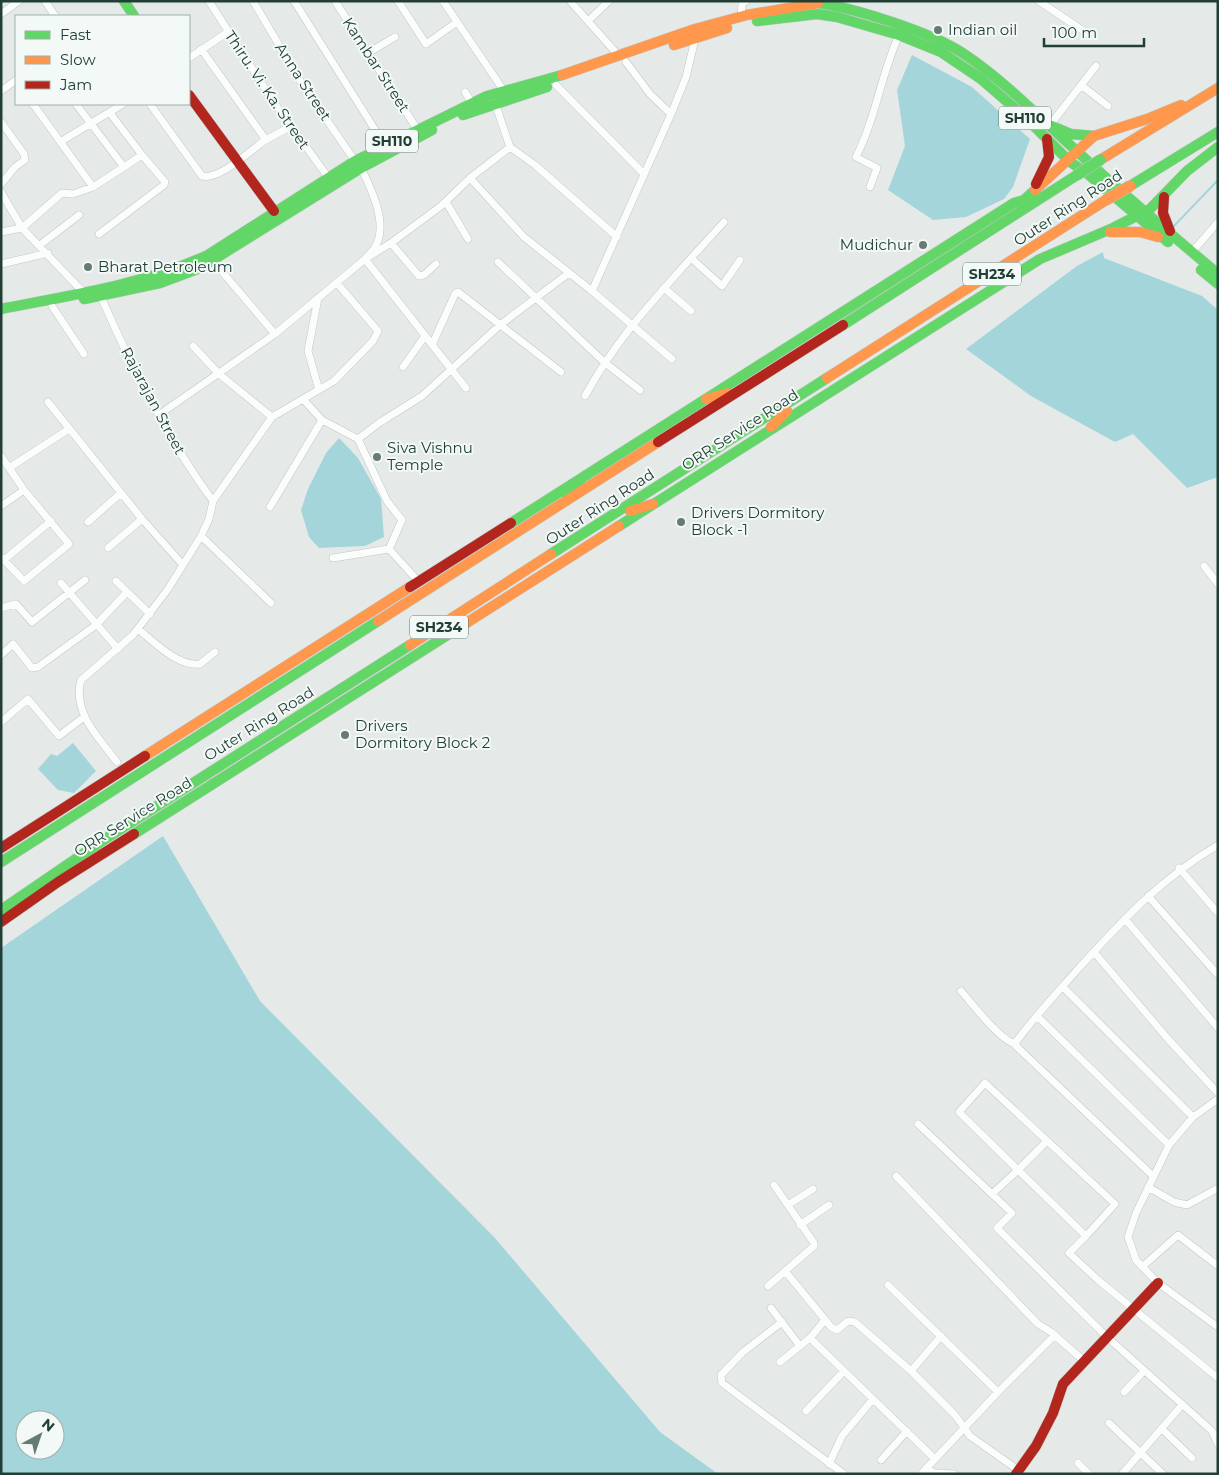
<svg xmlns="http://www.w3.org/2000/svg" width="1219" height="1475" font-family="Montserrat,sans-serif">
<rect width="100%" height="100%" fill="#e5eae8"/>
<!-- water -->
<path fill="#a4d5da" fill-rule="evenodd" d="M912 55 972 87 1030 139 1013 187 1004 199 966 217 933 220 888 190 905 146 897 90Z
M1103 252 1104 258 1202 296 1218 310V477L1187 488 1133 434 1115 442 1031 396 966 349 1077 266Z
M339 438 358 458 381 499 384 537 365 546 319 548 309 537 301 510 308 489 326 453Z
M73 743 96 771 74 793 58 790 38 769 51 754 57 756Z
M163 836 260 1001 495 1238 660 1432 718 1474H1V948ZM25 1420H55V1450H25Z"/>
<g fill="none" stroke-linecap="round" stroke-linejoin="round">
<!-- stream -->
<path stroke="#a4d5da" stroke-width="2" d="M1173 227 1218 180"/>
<!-- street casing -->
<g stroke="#c2c7c5" stroke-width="8">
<path id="street" d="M45 1 55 16
M209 1 273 101 328 177
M253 1 302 84 355 161
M294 1 384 144
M335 1 417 129
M398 1 426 44 457 22
M443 1 504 91
M570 1 619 56
M1039 1 1088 34
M1 14 19 1
M741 17 742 4 746 1
M588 21 609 1
M201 49 266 140
M368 53 395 37
M189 58 228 32
M626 62 650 94 671 114
M556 85 644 174
M1081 85 1108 106
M1 91 16 80
M465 92 472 103
M33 104 93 187
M76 104 124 167 142 155 165 182 164 185 99 234
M150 104 202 176C220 180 248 152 263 142 272 136 282 131 292 126
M110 113 142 155
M1 122 24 154 25 160 15 167 1 184
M1050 125 1096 66
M60 142 123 104
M510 147 535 165 617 237
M470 178 524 237 592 291 672 359
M870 187 877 168 856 157C876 118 881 74 899 35
M1 192 22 228 83 292
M446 202 468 239
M1 232 22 228 62 193 73 194 93 187 124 167
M391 243 419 276 424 275 436 264
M40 245 79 215
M1192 252 1218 222
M691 258 724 222
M213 261 275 334
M498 262 604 362 640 390
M1 264 48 253
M664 288 691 311
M592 291 672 112 686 77 696 35
M101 297C132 367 167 439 213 501
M318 298 308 351 319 390
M52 306 84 354
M432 345 455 294 458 292 561 372
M193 346 219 374 272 417
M403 367 425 336
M466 388 365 259 391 243 441 206 470 178 510 147 495 103
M585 396C615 341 650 304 691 258L722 286 740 260
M303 399 322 420
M48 402 142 519 183 565
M160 414 275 334 365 259C368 255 373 251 375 247 389 225 371 188 361 168
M358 439 387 501 402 520 389 549
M1 456 24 490 69 544 24 581 1 557
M9 468 69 429
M1 506 24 490
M270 507 322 420 358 439 379 423 422 396 500 325 569 273
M88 522 121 493
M201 536 271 603
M108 548 142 519
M333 558 389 549 419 582
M4 560 51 521
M1204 566 1218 584
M116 581 150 614
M61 583 118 649
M1 608 16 604 32 622 85 580
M138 629C154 642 178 667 200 664L215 652
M1 655 13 644 32 668 38 667 96 625 127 592
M1 722 28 699 59 736 84 717
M117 762C99 738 72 712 81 680L133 635 168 589 201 536 209 519 213 501 272 417 334 381 373 341 378 331 337 283
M1179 868 1218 913
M1148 896 1218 975
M1125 919 1218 1028
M1094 952 1168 1039 1218 1093
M1063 987 1193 1117
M961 991C972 1003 1001 1042 1016 1044
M1037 1016 1169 1145
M1218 1099 1193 1117 1169 1145 1136 1213 1128 1237 1136 1260 1158 1283 1218 1327
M918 1124 1012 1213 997 1228 1107 1337 1212 1431 1218 1444
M1047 1141 1018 1170 959 1112 985 1083 1115 1204 1086 1236
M896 1176 1038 1324 1051 1332 1084 1361
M1153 1176 1016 1046V1042C1035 1016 1057 993 1078 969 1123 920 1160 879 1218 845
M1148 1187 1174 1202 1187 1205 1218 1188
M992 1194 1018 1170 1086 1236 1069 1253 1098 1280 1218 1378
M788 1205 813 1189
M800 1225 829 1205
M1142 1267 1178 1235 1218 1266
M785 1271 831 1327 837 1330 848 1321 855 1322 911 1371 955 1415 970 1436 1018 1470
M888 1285 998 1392 921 1474
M768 1286 814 1246V1243L774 1185
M771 1308 800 1346
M782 1322 743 1352 721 1375 722 1383 844 1474
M810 1338 935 1459
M780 1362 810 1338 825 1320
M911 1371 941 1336
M998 1392 1055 1335
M1124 1392 1144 1371
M806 1411 844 1371
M1109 1423 1163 1474
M1162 1429 1192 1458
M881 1460 907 1431
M1078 1463 1089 1474
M829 1464 842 1436 873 1399
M926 1468 934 1473 954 1474
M1122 1474 1182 1405"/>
</g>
<!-- fast casing -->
<g stroke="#c0c8c5" stroke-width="11">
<path id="fast" d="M124 1 134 16
M818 3C855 8 933 33 964 54 1006 82 1043 121 1081 155 1125 196 1172 235 1218 274
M757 21 817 14 837 17 899 35 941 52 981 79 1026 118 1069 161 1089 175 1168 242
M463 115 547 87
M1052 126 1071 134 1094 136
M1130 186 1218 132
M1201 270 1218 284
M84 299 160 283 200 268 361 168 432 130
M1 309C72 295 142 285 208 255L355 161 487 96 562 75
M843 325 1077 175
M567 495 582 478
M511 523 1014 203 1024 200 1035 190
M619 526 1040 259 1113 228 1150 209 1187 171 1218 147
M551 554 827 378
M134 834 460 627
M1 862 378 621
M1 910 102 841 410 645
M12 914 28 896"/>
</g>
<!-- slow casing -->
<g stroke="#c0c8c5" stroke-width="11">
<path id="slow" d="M674 45 727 28
M562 75 695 29 747 15 818 3
M1100 160 1218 88
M1035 190 1094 136 1147 119 1181 105
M1110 232H1140L1158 237
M827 378 1106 200
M706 399 728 393
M771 427 787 411
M630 511 653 504
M378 621 658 442
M460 627 619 526
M410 645 551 554
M145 756 410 587"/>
</g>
<!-- jam casing -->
<g stroke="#c0c8c5" stroke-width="11">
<path id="jam" d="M189 95 274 211
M1036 184 1049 157 1047 139
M1164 197 1163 213 1170 231
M658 442 843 325
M410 587 511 523
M1 848 145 756
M1 922 58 882 134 834
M1016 1474 1036 1446 1053 1413 1063 1384 1158 1283"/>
</g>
<!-- street -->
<use href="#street" stroke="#fbfcfc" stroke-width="7"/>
<!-- fast -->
<use href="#fast" stroke="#63d668" stroke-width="10"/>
<!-- slow -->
<use href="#slow" stroke="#ff974d" stroke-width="10"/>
<!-- jam -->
<use href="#jam" stroke="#b3261e" stroke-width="10"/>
<!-- fast-bridge casing -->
<g stroke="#bcc6c3" stroke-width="12" stroke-linecap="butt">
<path id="fast-bridge" d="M1077 175 1100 160"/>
</g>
<!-- slow-bridge casing -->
<g stroke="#bcc6c3" stroke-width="12" stroke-linecap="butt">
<path id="slow-bridge" d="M1106 200 1130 186"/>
</g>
<!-- fast-bridge -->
<use href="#fast-bridge" stroke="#63d668" stroke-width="11"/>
<!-- slow-bridge -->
<use href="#slow-bridge" stroke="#ff974d" stroke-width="11"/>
</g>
<!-- markers -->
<g fill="#667b74" stroke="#f3f9f6" stroke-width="2">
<circle cx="938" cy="30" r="5"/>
<circle cx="923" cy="245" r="5"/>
<circle cx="88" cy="267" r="5"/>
<circle cx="377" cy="457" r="5"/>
<circle cx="681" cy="522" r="5"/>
<circle cx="345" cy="735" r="5"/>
</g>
<g text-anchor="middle" stroke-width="4" stroke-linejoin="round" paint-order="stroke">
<!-- shield labels -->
<g fill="#f3f9f6" stroke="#60776f" stroke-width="1">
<rect x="999" y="106.5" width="52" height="23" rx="4"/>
<rect x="366" y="129.5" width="52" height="23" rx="4"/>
<rect x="963" y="262.5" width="58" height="23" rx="4"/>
<rect x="410" y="615.5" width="58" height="23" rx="4"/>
</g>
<g font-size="14" font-weight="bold" fill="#213f35">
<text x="1025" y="123">SH110</text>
<text x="392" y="146">SH110</text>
<text x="992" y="279">SH234</text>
<text x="439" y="632">SH234</text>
</g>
<!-- poi labels -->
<g font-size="15" fill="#213f35" stroke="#f3f9f6" text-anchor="start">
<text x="948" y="35">Indian oil</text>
<text x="913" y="250" text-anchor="end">Mudichur</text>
<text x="98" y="272">Bharat Petroleum</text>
<text x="387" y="453">Siva Vishnu<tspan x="387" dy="17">Temple</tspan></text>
<text x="691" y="518">Drivers Dormitory<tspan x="691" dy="17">Block -1</tspan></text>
<text x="355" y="731">Drivers<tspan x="355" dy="17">Dormitory Block 2</tspan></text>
</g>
<!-- street labels -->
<g font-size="15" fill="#213f35" stroke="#f3f9f6">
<text transform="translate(376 65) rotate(57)" y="5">Kambar Street</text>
<text transform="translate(303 82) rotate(57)" y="5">Anna Street</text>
<text transform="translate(267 90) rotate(56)" y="5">Thiru. Vi. Ka. Street</text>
<text transform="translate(1068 208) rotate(-33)" y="5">Outer Ring Road</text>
<text transform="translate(153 401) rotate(62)" y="5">Rajarajan Street</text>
<text transform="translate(740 430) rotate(-33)" y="5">ORR Service Road</text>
<text transform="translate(600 507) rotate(-33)" y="5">Outer Ring Road</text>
<text transform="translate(259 724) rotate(-32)" y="5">Outer Ring Road</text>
<text transform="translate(133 817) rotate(-32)" y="5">ORR Service Road</text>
</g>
</g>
<!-- border -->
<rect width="1219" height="1475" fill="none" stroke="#213f35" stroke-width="5"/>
<!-- legend -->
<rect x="15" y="15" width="175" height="90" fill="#f3f9f6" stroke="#9fafa9"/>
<rect x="25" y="31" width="25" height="8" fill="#63d668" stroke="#9fafa9"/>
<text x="60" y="40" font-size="15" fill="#213f35">Fast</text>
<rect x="25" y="56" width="25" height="8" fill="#ff974d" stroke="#9fafa9"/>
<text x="60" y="65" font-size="15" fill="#213f35">Slow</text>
<rect x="25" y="81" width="25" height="8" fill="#b3261e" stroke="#9fafa9"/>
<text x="60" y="90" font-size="15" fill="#213f35">Jam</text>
<!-- north arrow -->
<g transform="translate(40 1435) rotate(40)"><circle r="24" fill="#f3f9f6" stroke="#9fafa9"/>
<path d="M0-4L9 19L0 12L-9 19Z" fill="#667b74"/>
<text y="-8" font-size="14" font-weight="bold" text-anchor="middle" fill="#213f35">N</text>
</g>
<!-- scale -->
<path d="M1044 38v8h100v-8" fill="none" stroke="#213f35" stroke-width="2.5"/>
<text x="1052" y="38" font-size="15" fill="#213f35" stroke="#f3f9f6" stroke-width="4" paint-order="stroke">100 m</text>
</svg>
